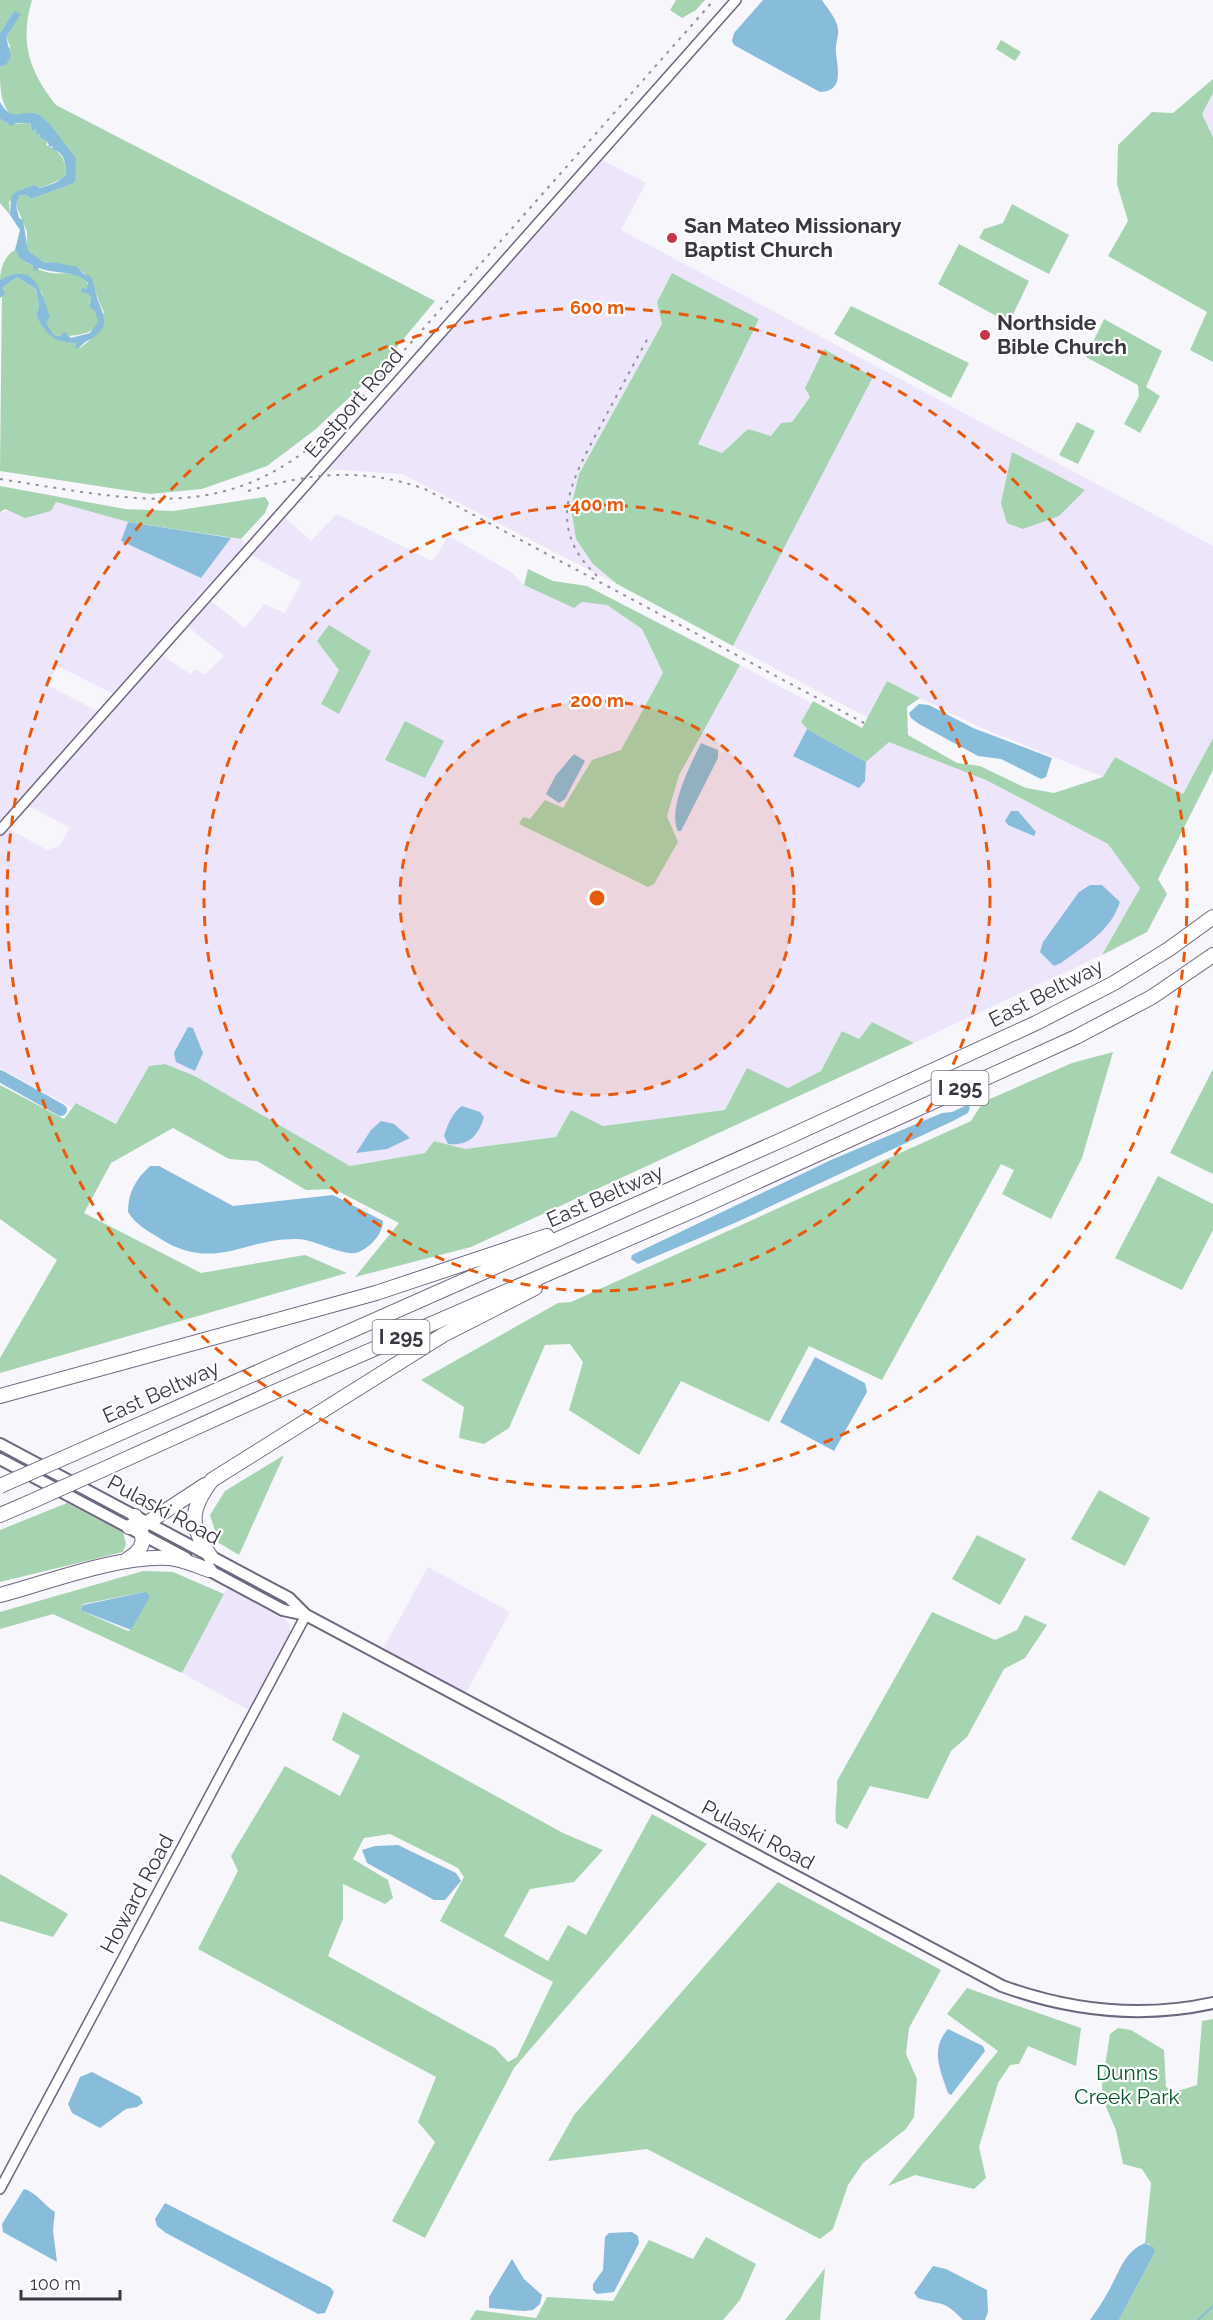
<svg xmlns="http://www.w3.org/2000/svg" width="1213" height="2320" font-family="Raleway,sans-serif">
<rect width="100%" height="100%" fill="#f7f6fb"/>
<!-- built -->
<path fill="#ede6fb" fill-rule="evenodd" d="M1213 93V137L1202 114Z
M600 159 646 183 621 230 1213 546V738L1183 794 1115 757 1103 777 982 728 887 682 868 718 733 646 873 377 810 397 792 422 781 423 771 436 748 429 722 453 698 443 759 319 672 273 657 302 662 324 579 474 593 564 617 584 402 474 327 469Z
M56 502 128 522 121 541 200 578 231 538 241 539 247 545 206 587 115 695 58 666 48 685 99 712 0 824V512Z
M337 514 432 561 449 536 511 572 524 585 582 602 607 605 642 629 663 673 621 751 592 760 563 808 519 824 648 887 654 884 678 842 667 816 679 775 740 665 811 703 801 722 807 729 793 755 865 781 866 762 889 741 986 780 1108 844 1140 888 1102 955 914 1043 872 1022 859 1039 842 1031 821 1071 788 1088 725 1110 603 1126 571 1110 556 1137 465 1149 434 1141 425 1153 350 1166 195 1076 165 1064 149 1066 117 1124 77 1103 73 1108 0 1068V836L7 828 47 850 59 846 70 828 27 805 161 654 190 674 196 669 204 675 224 656 186 625 209 599 245 628 264 604 285 613 301 582 249 554 284 517 311 541ZM339 670V713L321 704Z
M428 1567 510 1612 466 1693 383 1649Z
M229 1585 282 1614 290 1626V1634L252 1712 182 1673Z"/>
<!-- green -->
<path fill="#a6d4b1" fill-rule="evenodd" d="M0 0H32C19 43 30 72 56 105L435 301 376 372 316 429 267 466 202 489 150 494 0 471 2 288 17 277 36 289 39 306 36 315C46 332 56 343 77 343L80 348 90 340 104 312C92 290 95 269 64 266 57 265 53 261 45 263L27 251V232L16 205 20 195 28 196 31 199 72 184 75 158 21 114 13 116C0 107 0 85 0 67L6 65 10 46 6 37 14 11 0 33Z
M676 0H705L696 10 682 18 670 10Z
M1001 40 1021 52 1015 61 996 49Z
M1213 79V93L1202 114 1213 137V362L1190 350 1207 312 1108 256 1128 221 1117 184 1118 145 1152 112 1173 113Z
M0 119 8 124 30 123 31 128H36L48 142 46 145C59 150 66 158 66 175 51 186 39 189 21 190L9 202 10 215 0 203Z
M1012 204 1069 235 1049 274 979 238 984 229 1003 223Z
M959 244 1029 281 1009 323 938 284Z
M15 250C22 261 37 271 51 273 61 275 78 269 86 281 88 283 89 293 91 298L89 304C118 331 76 339 54 335L45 323 42 293 24 274 0 280C0 269 5 255 15 250Z
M672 273 759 319 698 444 722 453 748 429 771 436 781 423 792 422 810 397 805 388 824 349 873 377 733 646 617 584 593 564 576 539 571 508 579 474 662 324 657 302Z
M851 306 969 363 951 398 834 334Z
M1104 319 1162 351 1146 387 1160 396 1140 433 1124 424 1139 396 1138 385 1086 357Z
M1077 422 1095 431 1078 464 1059 455Z
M1012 452 1085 490 1059 516 1023 529 1007 523 1001 503Z
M0 486 125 509 173 511 265 497 269 503 265 513 241 539 128 522 56 502 51 511 25 518 5 509 0 512Z
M528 569 553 581 587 586 740 665 679 775 667 816 678 842 654 884 648 887 519 824 523 817 530 819 545 800 563 808 592 760 621 750 663 673 642 629 607 605 582 602 574 608 524 585Z
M329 625 371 651 339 714 321 704 339 670 317 641Z
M887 681 920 698 907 707 908 735 957 763 980 766 1026 788 1054 793 1103 777 1115 757 1183 794 1213 738V770L1158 879 1167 894 1147 932 1102 955 1140 888 1108 844 986 780 889 742 866 762 807 729 801 722 813 701 862 728Z
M405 721 444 741 425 778 385 760Z
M872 1022 914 1043 471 1247 355 1277 399 1223 334 1189 306 1190 257 1161 229 1159 173 1128 111 1163 84 1213 201 1273 305 1255 347 1273 0 1373V1358L57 1260 0 1219V1085L64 1119 76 1103 116 1124 149 1066 165 1064 195 1076 350 1166 425 1153 434 1141 465 1149 556 1137 571 1110 603 1126 725 1110 747 1068 788 1088 821 1071 842 1031 859 1039Z
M1113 1052 1082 1158 1051 1219 1002 1194 1014 1170 1001 1164 882 1380 809 1346 769 1422 681 1381 639 1455 569 1410 583 1362 570 1344 545 1345 509 1428 484 1444 459 1438 464 1407 421 1380 558 1303 571 1302 971 1121 983 1102 1072 1063Z
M1213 1069V1174L1170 1153Z
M1158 1176 1213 1204V1230L1182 1290 1115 1258Z
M284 1455 239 1555 219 1543 210 1515 225 1491Z
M1099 1490 1150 1518 1125 1566 1071 1539Z
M67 1503 123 1532 126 1544 123 1552 0 1582V1530Z
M977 1535 1026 1559 1000 1605 952 1579Z
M143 1571 173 1572 224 1594 182 1673 53 1614 0 1629V1612ZM145 1592 131 1630 128 1631 80 1610 83 1604Z
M932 1612 995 1640 1017 1630 1025 1615 1047 1625 1025 1658 1004 1669 967 1737 951 1751 928 1799 870 1786 847 1829 836 1823C834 1808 838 1796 837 1781Z
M343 1712 563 1833 603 1850 574 1882 530 1889 504 1936 548 1961 568 1925 586 1935 652 1814 707 1844 514 2068 425 2238 392 2221 435 2142 418 2122 436 2077 198 1949 238 1871 231 1856 285 1766 340 1796 360 1756 332 1740ZM390 1834 458 1868 464 1877 440 1921 553 1982 517 2057 508 2062 495 2048 328 1956 343 1919V1884L385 1904 393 1898 388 1880 353 1859 364 1838Z
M0 1874 68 1914 53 1937 0 1921Z
M778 1882 941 1970 909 2028 906 2054 917 2079 914 2117 906 2129 863 2163 848 2185 833 2229 820 2239 647 2149 548 2161 574 2115Z
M967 1988 1081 2028 1076 2066 1028 2046 1019 2064 1010 2065 998 2083 979 2147 986 2178 974 2189 915 2175 888 2186 998 2051 947 2014Z
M1213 2019V2320H1119L1155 2252 1149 2244 1145 2243 1151 2183 1142 2169 1123 2164 1116 2130 1103 2100 1102 2086 1110 2034 1118 2028 1131 2030 1164 2050 1166 2087 1175 2092 1197 2085 1202 2021Z
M706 2237 756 2264 740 2300 723 2320H470L476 2310 536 2318 547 2297 613 2301 649 2240 693 2259Z
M825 2268 820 2320H785Z"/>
<!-- water -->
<path fill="#88bcdb" d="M763 0H822C827 8 837 19 838 29 839 36 835 44 836 52 837 68 845 91 820 92L734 45 732 41 734 33Z
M14 11 21 14 6 37 11 56 6 65 0 67V33Z
M0 102C15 128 25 103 43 118 55 128 65 146 76 158L75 181 72 184 31 199 28 196 20 195 16 205 19 218 23 220 28 251 45 263C53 260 66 266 76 266L84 274 91 276C95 285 95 294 99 303 107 323 107 330 87 341 81 344 82 348 75 348L77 343C54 343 46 334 36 315L39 306 36 289 17 277 2 288 5 294 0 298V280C36 261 39 289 50 316L46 323 54 335 60 336 65 332 71 338 90 333 98 322 95 311 89 306 91 298 89 294 81 292 82 288 86 289 88 283C75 269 56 275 39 268L36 271 33 269V266L21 259 15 250 20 230 10 215 11 197 16 192 34 185 40 188 55 183 66 175C66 164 64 151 53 150L52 146 49 147 48 142 40 137V133L36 134V128L32 131 30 123H16L12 126 0 119Z
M128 522 231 538 201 578 121 541Z
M919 704 929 705 973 728 1052 758 1046 777 1041 779 1001 759 978 756 919 724 911 718 909 713Z
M807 729 866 762 865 781 859 788 793 756Z
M701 743 718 750V758L681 831H678C667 809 691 764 701 743Z
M574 754 585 761 565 799 559 803 546 794 556 775Z
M1011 811H1018L1036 832 1034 836 1008 825 1005 821Z
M1090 885H1102L1120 902C1110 932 1085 945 1061 963L1054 966 1040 952 1043 942 1079 892Z
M188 1027 193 1028 203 1053 195 1071 176 1062 174 1053Z
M967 1105 970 1107 968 1113 953 1121 737 1222 638 1264 631 1259 632 1255 831 1160 942 1113 952 1112Z
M462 1106 480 1112 484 1117C478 1137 468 1146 448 1144L444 1136C448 1124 452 1113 462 1106Z
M381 1121 394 1124 410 1138 387 1149 356 1153 371 1130Z
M150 1166H159L233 1206 333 1195 383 1221C383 1234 370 1247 359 1252 345 1258 315 1239 297 1239 243 1238 214 1273 159 1238 147 1230 136 1225 128 1212 128 1192 136 1179 150 1166Z
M815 1357 865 1383 867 1392 834 1451 780 1422Z
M145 1592 149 1595V1598L131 1630 80 1610 83 1605Z
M398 1845 456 1873 461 1881 445 1900H434L367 1863 362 1850 375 1846Z
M948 2029 983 2046 985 2051 951 2095 948 2093C940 2070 930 2049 948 2029Z
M92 2072 140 2097 143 2103 137 2107 126 2109 100 2128 72 2113 68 2104 80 2077Z
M24 2189C36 2192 44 2205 55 2212L53 2230 57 2262 3 2232 2 2224Z
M165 2203 330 2287 334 2292 325 2313 318 2314 166 2233 157 2226 155 2219Z
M632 2232 638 2236 639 2243 614 2292 597 2294 593 2290V2284L603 2270 605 2237 609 2233Z
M1145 2243 1153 2247 1155 2252 1119 2320H1090C1096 2311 1103 2302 1108 2292 1119 2274 1123 2252 1145 2243Z
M512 2259 524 2279 542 2295 540 2304 533 2310 524 2311 489 2308V2297Z
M933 2266 946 2269 987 2290 988 2312 985 2320H963C942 2298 941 2306 918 2298L914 2293Z"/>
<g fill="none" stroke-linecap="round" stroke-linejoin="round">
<!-- stream -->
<path stroke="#88bcdb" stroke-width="2" d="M1198 2320 1213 2306"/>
<!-- river -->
<path stroke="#88bcdb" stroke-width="12" d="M0 1076 61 1110"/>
<!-- tertiary casing -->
<g stroke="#6f677e" stroke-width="12">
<path id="tertiary" d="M0 830 736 0
M0 2189 306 1615"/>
</g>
<!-- primary casing -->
<g stroke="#6f677e" stroke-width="14">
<path id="primary" d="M0 1444 289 1598 306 1615
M0 1459 186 1558
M203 1567 283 1610 306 1615 1002 1986C1071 2011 1140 2019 1213 2003"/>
</g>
<!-- motorway casing -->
<g stroke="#6f677e" stroke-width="16">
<path id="motorway" d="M0 1396 376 1293 547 1236
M75 1453 784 1139 1036 1023 1114 983 1169 949 1213 917
M104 1469 270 1394 699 1208 1076 1037 1152 997 1213 955
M0 1515 28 1503
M129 1527 147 1523 205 1485
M211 1557C189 1526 189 1510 212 1480L443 1335 535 1288
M125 1561C148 1547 145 1539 135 1516
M0 1595C49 1582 119 1555 169 1558 182 1559 197 1566 209 1570"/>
</g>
<!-- tertiary -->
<use href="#tertiary" stroke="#fff" stroke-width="9"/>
<!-- primary -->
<use href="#primary" stroke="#fff" stroke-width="10"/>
<!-- motorway -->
<use href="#motorway" stroke="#fff" stroke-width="14"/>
<!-- rail -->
<path stroke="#929098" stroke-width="2" stroke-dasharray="3 6" stroke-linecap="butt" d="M0 479C148 502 239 529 354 407L714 0
M248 491C311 473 361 467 425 489L864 723
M597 576C543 525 573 478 602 423 617 395 632 367 648 338"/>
<!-- motorway-bridge casing -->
<g stroke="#6f677e" stroke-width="16" stroke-linecap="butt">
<path id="motorway-bridge" d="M0 1486 75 1453
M28 1503 104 1469"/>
</g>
<!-- motorway-bridge -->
<use href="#motorway-bridge" stroke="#fff" stroke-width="14"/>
</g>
<!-- distance rings -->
<circle cx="597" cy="898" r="197" fill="#e8590c" fill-opacity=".12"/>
<g fill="none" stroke="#e8590c" stroke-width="3" stroke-dasharray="10 8">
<circle cx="597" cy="898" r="197"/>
<circle cx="597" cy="898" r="393"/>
<circle cx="597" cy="898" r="590"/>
</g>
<!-- markers -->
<g fill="#c5354b" stroke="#fff" stroke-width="2">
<circle cx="672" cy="238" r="6"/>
<circle cx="985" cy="335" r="6"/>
</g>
<g text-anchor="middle" stroke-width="4.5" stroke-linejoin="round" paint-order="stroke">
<!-- shield labels -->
<g fill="#fff" stroke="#76737b" stroke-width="1.5">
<rect x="931.5" y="1071" width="57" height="34" rx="4.5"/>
<rect x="372.5" y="1320" width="57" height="34" rx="4.5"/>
</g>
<g font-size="20" font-weight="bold" fill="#3b3742">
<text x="960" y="1095">I 295</text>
<text x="401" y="1344">I 295</text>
</g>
<!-- poi labels -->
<g font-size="21" font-weight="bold" fill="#3b3742" stroke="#fff" text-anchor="start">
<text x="684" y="233">San Mateo Missionary<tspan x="684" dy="24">Baptist Church</tspan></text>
<text x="997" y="330">Northside<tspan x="997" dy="24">Bible Church</tspan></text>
</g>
<!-- street labels -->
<g font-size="21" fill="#3b3742" stroke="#fff">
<text transform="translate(354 403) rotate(-49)" y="7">Eastport Road</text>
<text transform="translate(1046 993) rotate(-27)" y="7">East Beltway</text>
<text transform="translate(605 1196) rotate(-24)" y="7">East Beltway</text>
<text transform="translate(161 1392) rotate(-24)" y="7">East Beltway</text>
<text transform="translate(164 1510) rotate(28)" y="7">Pulaski Road</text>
<text transform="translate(758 1835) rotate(28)" y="7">Pulaski Road</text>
<text transform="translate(137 1894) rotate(-62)" y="7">Howard Road</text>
</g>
<!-- park labels -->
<g font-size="21" fill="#03542a" stroke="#fff">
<text x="1127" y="2080">Dunns<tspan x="1127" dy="24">Creek Park</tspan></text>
</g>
</g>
<circle cx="597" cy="898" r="9" fill="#e8590c" stroke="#fff" stroke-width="3"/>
<g font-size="18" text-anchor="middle" font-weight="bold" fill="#e8590c" stroke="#fff" stroke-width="4.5" stroke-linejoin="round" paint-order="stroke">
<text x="597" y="314">600 m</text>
<text x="597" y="511">400 m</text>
<text x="597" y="707">200 m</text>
</g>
<!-- scale -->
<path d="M21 2290v9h99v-9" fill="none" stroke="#3b3742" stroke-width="3"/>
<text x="30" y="2290" font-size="18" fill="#3b3742" stroke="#ffffff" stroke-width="4.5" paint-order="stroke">100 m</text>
</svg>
